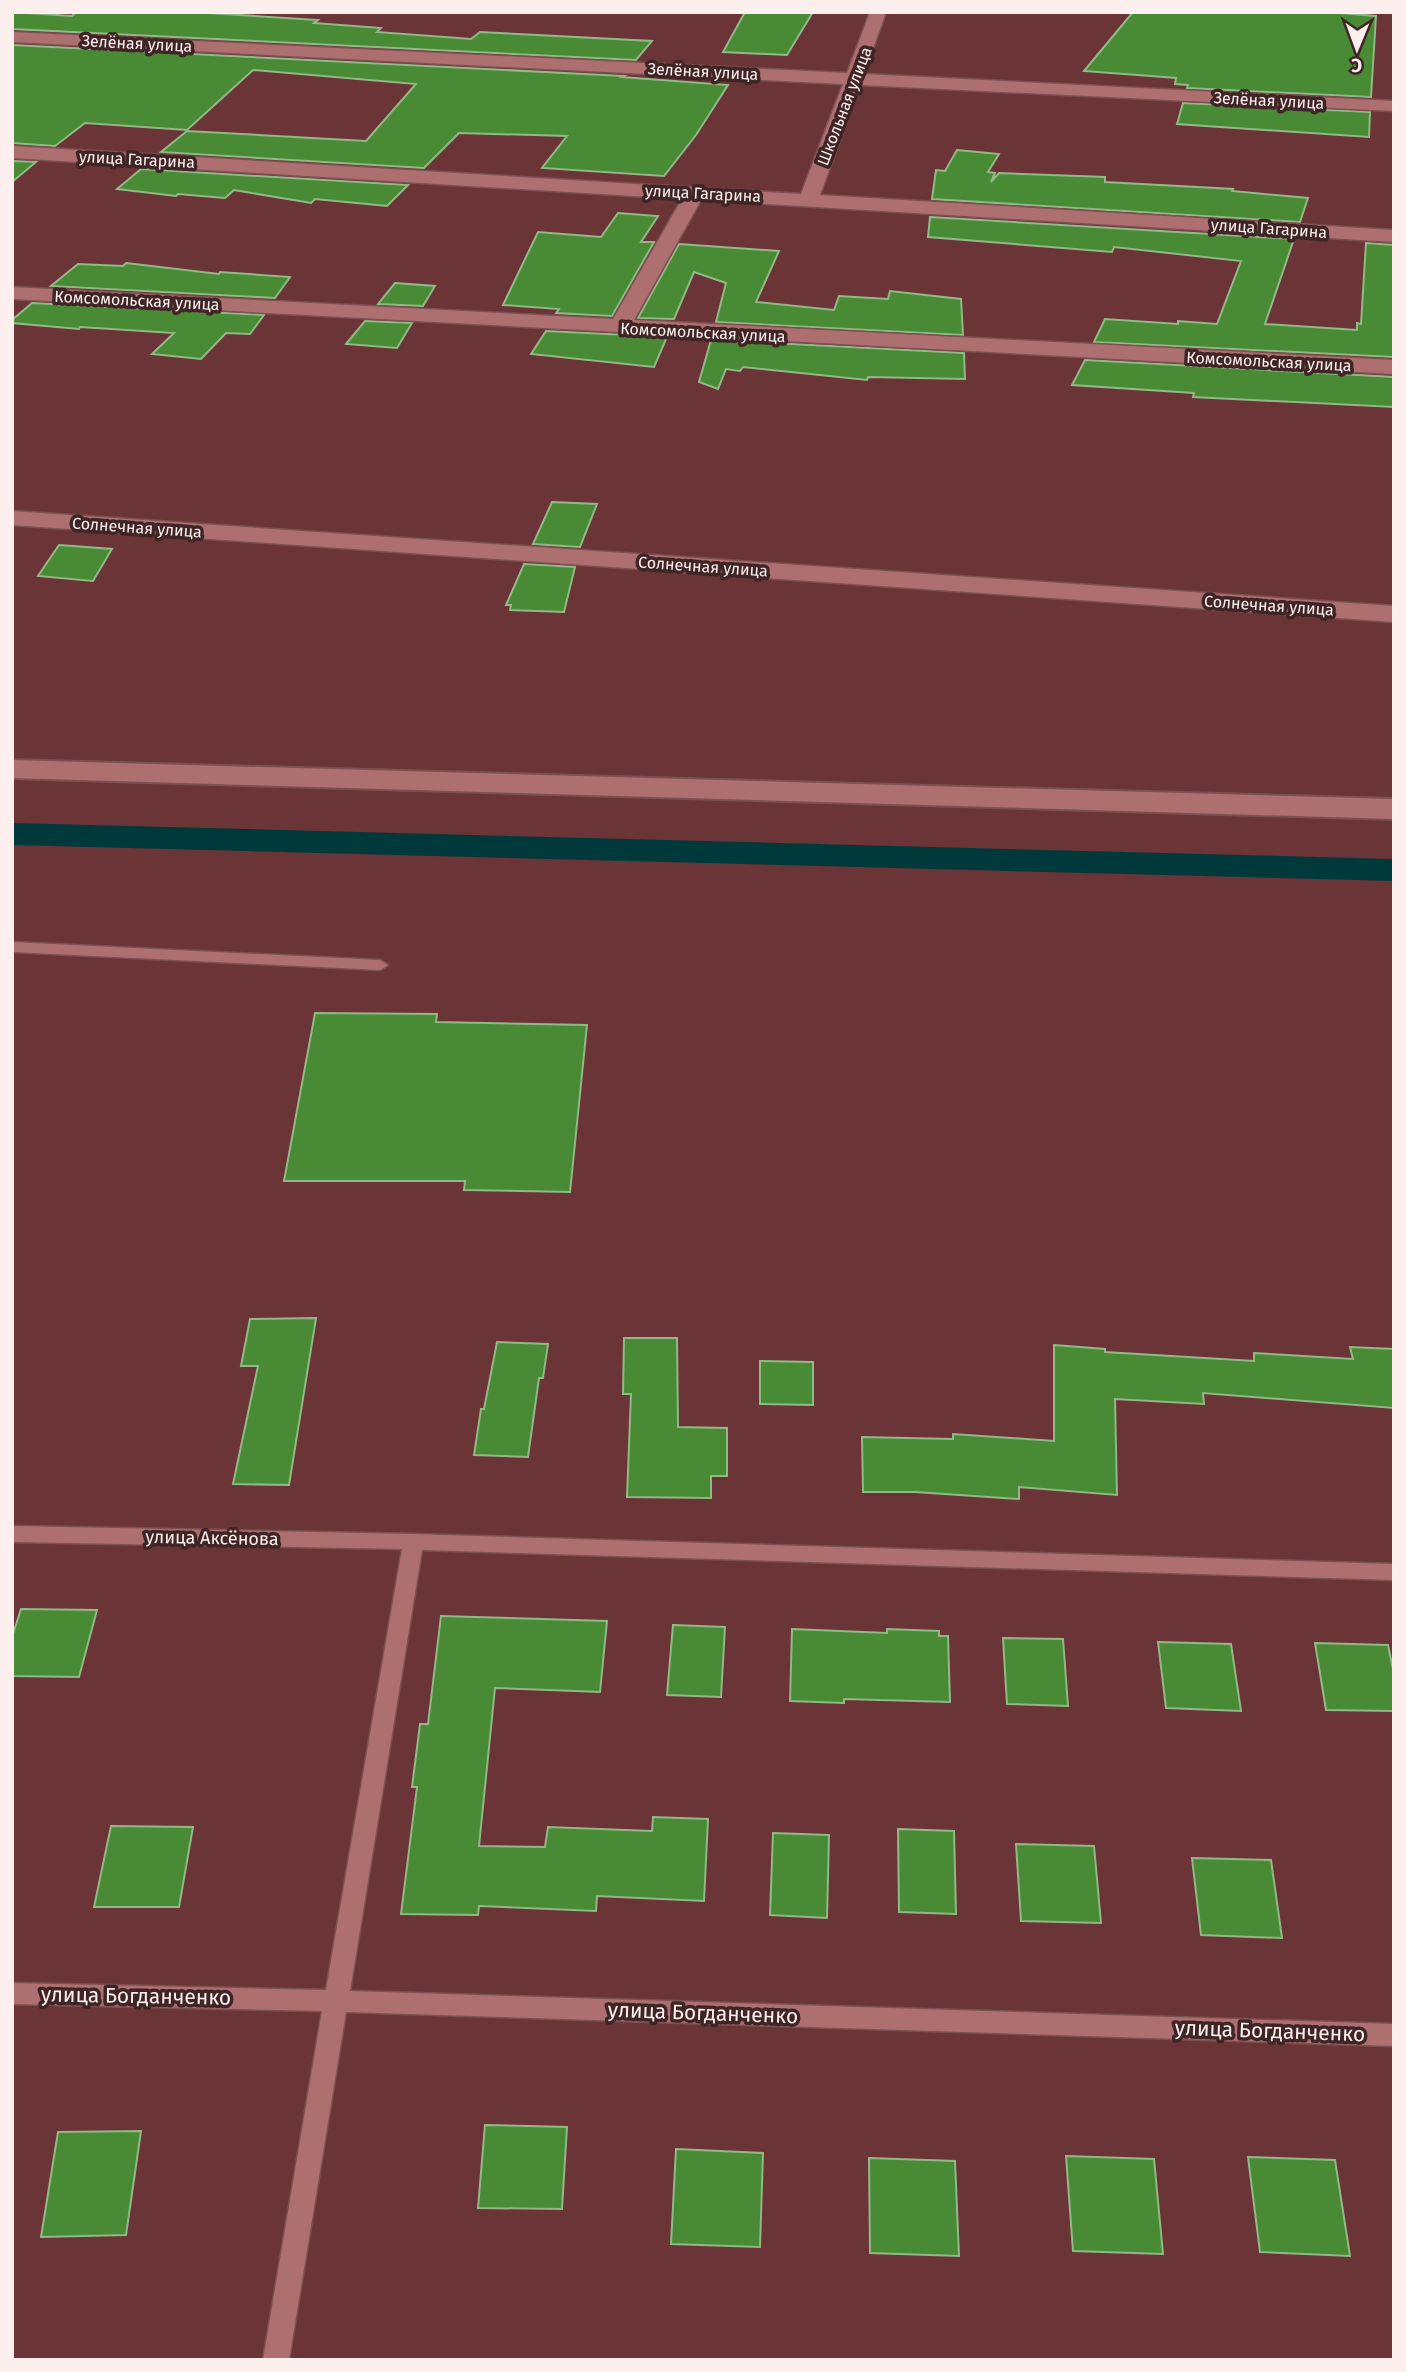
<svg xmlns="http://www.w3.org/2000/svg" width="1406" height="2372" font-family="'Fira Sans',sans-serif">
<rect width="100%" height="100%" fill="#6b3436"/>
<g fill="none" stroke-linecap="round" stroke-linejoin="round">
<!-- canal -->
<path fill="#00393c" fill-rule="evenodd" d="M12 823 1394 859V881L12 845Z"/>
</g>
<!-- building -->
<path fill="#498a34" stroke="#92b888" stroke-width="2" d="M12 12 72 16 76 12H193L318 20 314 23 381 28 377 32 471 39 480 32 652 41 636 60 12 29Z
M745 12H813L787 55 723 52Z
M1133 12H1328L1376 16 1371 97 1187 88 1188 85 1175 84 1176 78 1084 71Z
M12 45 624 76 622 77 728 85 696 135 664 176 542 168 567 136 459 133 424 168 161 152 187 131 366 141 416 84 253 70 187 130 85 123 55 146 12 143Z
M1183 103 1370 112 1369 137 1177 124Z
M957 150 999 154 988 172 995 173 991 182 999 173 1105 177V182L1233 189 1232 191 1308 198 1300 222 932 199 936 170 945 171Z
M12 161 36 162 12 182Z
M141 169 408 185 387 206 315 199 311 203 234 190 225 198 178 194 176 196 117 189Z
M618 213 658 216 641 242H654L612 316 556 313 559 309 503 305 538 232 601 237Z
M930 217 1294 239 1265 324 1357 330V323L1361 324 1366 243 1394 245V357L1094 342 1105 319 1178 324V321L1217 324 1241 261 1114 247 1112 252 928 237Z
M679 244 779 251 756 302 834 310 839 296 888 299 890 291 961 299 963 335 716 322 726 283 694 272 674 319 638 318Z
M126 263 219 274 220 272 290 277 275 298 51 286 78 264 123 266Z
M395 283 435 286 423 306 378 304Z
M32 303 264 315 250 334 226 333 201 359 152 354 174 333 80 327 79 329 12 323V320Z
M365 321 412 323 397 348 346 344Z
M546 331 667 337 654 367 531 354Z
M711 340 964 353 965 379 868 377 867 380 743 367 740 371 726 369 718 389 699 382Z
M1085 360 1394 377V407L1193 397 1194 393 1072 385Z
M552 502 597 504 580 547 533 544Z
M59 545 112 549 93 581 38 576Z
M524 564 575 567 564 612 510 610 511 605H506Z
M315 1013 437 1014 436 1022 587 1025 570 1192 464 1190 465 1181H284Z
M316 1318 289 1485 233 1484 258 1366H241L250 1319Z
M624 1338H677L678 1427 727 1428V1476H711V1498L627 1497 631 1394H623Z
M497 1342 548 1344 543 1378H539L528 1457 474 1455 481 1409H484Z
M1054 1345 1105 1349V1352L1254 1361V1353L1353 1359 1350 1347 1394 1349V1408L1203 1393 1204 1404 1115 1399 1117 1495 1019 1487V1499L915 1492H863L862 1437 953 1439V1434L1054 1441Z
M760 1361 813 1362V1405L760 1404Z
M21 1609 97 1610 79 1677 12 1676V1637Z
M441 1616 607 1621 600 1692 495 1688 479 1846 545 1847 548 1827 652 1831 653 1817 708 1819 704 1901 597 1896 596 1911 479 1906 478 1915 401 1914 417 1787H412L420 1724H428Z
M673 1625 725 1627 721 1697 667 1695Z
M792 1629 887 1633V1629L939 1631V1636H948L950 1702 844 1699V1703L790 1701Z
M1003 1638 1063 1639 1068 1706 1007 1704Z
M1158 1642 1231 1644 1241 1711 1166 1708Z
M1315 1643 1388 1645 1394 1674V1711L1326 1710Z
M111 1826 193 1827 179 1907H94Z
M898 1829 954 1831 956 1914 899 1912Z
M773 1833 829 1835 827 1918 770 1915Z
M1016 1844 1094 1846 1101 1923 1021 1921Z
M1192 1858 1271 1860 1282 1938 1201 1935Z
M485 2125 567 2127 562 2209 478 2208Z
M141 2131 126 2235 41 2237 58 2132Z
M676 2149 763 2153 760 2247 671 2244Z
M1066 2156 1154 2159 1163 2254 1073 2251Z
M1248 2157 1335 2160 1350 2256 1260 2252Z
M869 2158 955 2161 959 2256 870 2253Z"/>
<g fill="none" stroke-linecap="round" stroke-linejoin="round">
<!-- lane casing -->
<g stroke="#7c5153" stroke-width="3">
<path id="lane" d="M12 942 380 960 388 965 380 970 12 952Z
M12 1526 413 1534 1394 1564V1580L422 1550 350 1991 1394 2024V2046L346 2012 289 2360H263L322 2011 12 2004V1983L326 1990 402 1549 12 1542Z"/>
</g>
<!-- street casing -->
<g stroke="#7c5153" stroke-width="3">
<path id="street" d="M870 12H886L864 74 1394 101V111L860 85 820 195 1394 230V242L701 200 634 320 1394 360V374L12 299V287L613 319 682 199 12 158V146L801 194 843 84 12 42V32L847 73Z
M12 511 1394 606V622L12 525Z"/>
</g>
<!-- secondary casing -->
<g stroke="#7c5153" stroke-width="4">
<path id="secondary" d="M12 760 1394 799V819L12 778Z"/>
</g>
<!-- lane -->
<use href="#lane" fill="#ae6f70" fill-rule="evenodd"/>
<!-- street -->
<use href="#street" fill="#ae6f70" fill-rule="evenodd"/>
<!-- secondary -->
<use href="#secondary" fill="#ae6f70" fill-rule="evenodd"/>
</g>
<g text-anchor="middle" stroke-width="7" stroke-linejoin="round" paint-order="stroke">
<!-- far-street labels -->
<g font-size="16" fill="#fdefee" stroke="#3f2525">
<text transform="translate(137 43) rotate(3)" y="6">Зелёная улица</text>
<text transform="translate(703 71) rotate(3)" y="6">Зелёная улица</text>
<text transform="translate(1269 100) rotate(3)" y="6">Зелёная улица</text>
<text transform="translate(844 106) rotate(-69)" y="6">Школьная улица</text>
<text transform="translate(137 159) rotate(3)" y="6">улица Гагарина</text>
<text transform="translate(703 193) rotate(3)" y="6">улица Гагарина</text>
<text transform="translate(1269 228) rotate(4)" y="6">улица Гагарина</text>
<text transform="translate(137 300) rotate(3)" y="6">Комсомольская улица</text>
<text transform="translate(703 332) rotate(3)" y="6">Комсомольская улица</text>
<text transform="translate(1269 361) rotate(3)" y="6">Комсомольская улица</text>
<text transform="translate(137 527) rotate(4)" y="6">Солнечная улица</text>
<text transform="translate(703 566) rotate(4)" y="6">Солнечная улица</text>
<text transform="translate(1269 605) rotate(4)" y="6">Солнечная улица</text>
</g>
<!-- street labels -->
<g font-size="18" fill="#fdefee" stroke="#3f2525">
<text transform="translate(212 1538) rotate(1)" y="6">улица Аксёнова</text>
</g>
<!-- near-street labels -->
<g font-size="21" fill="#fdefee" stroke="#3f2525">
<text transform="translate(136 1996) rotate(1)" y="7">улица Богданченко</text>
<text transform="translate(703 2013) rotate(2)" y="7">улица Богданченко</text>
<text transform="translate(1270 2031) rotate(2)" y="7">улица Богданченко</text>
</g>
</g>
<!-- border -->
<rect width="1406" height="2372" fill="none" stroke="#fdefee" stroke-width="28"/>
<!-- north arrow -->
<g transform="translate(1357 49) rotate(181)" stroke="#3f2525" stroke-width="5" paint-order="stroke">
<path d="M0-5L12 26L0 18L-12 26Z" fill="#fdefee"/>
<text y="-10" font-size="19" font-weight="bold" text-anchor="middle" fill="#fdefee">С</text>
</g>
</svg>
